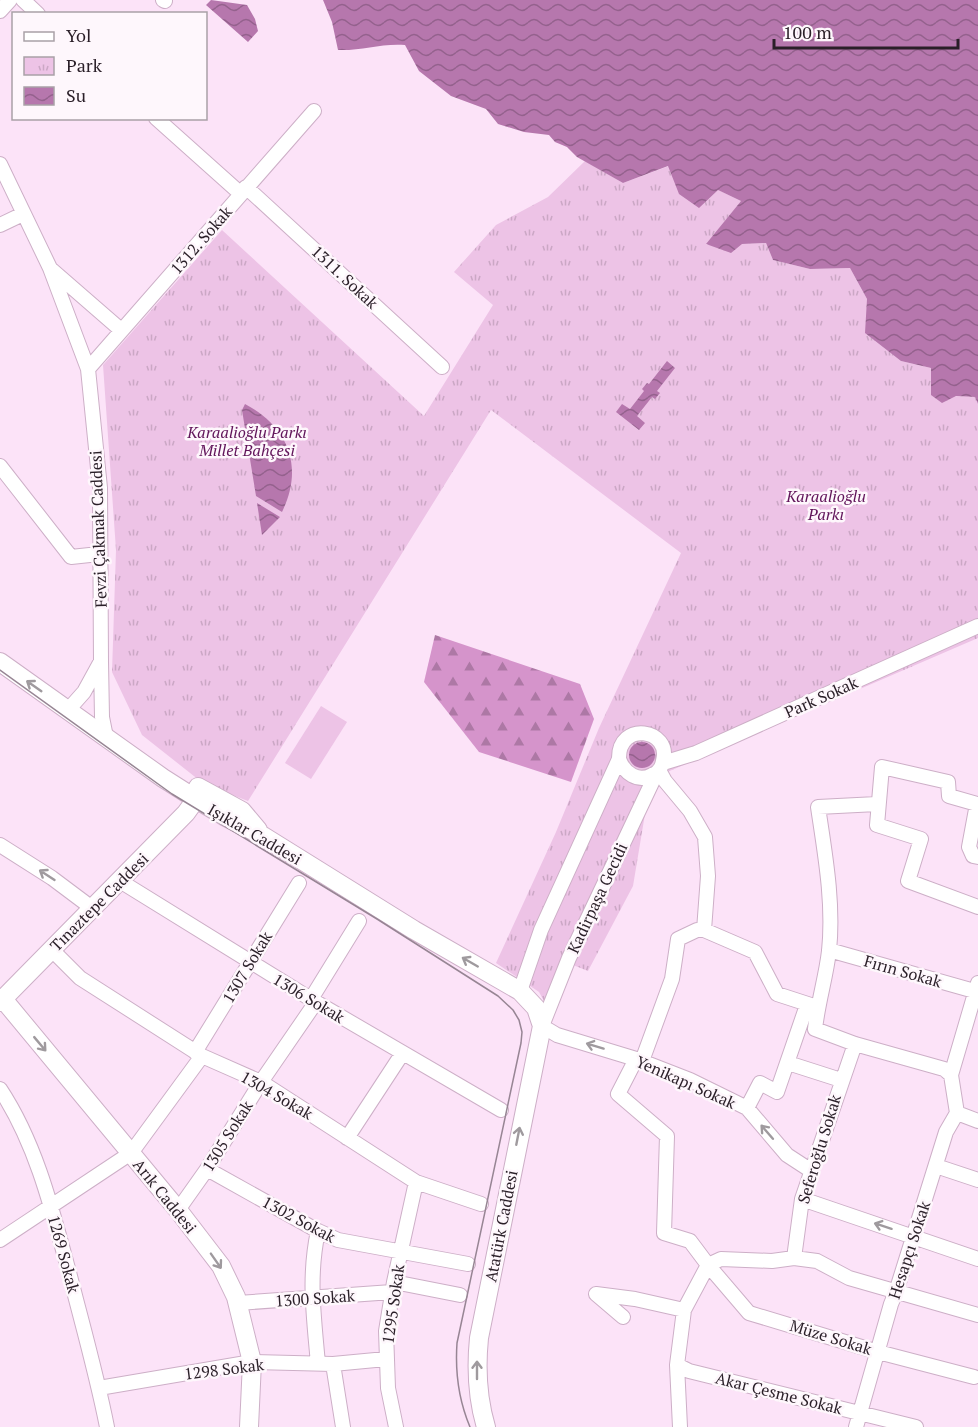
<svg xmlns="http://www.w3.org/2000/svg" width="978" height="1427" font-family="'PT Serif',serif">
<defs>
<pattern id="forest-firs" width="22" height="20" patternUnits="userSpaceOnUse" patternTransform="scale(1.5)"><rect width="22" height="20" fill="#d594cb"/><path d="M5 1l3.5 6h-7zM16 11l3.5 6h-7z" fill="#ad78a5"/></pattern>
<pattern id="park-tufts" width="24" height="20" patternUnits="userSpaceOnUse" patternTransform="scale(1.5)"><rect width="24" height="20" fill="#edc3e6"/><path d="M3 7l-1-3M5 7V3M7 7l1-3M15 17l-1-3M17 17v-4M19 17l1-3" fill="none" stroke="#cba7c5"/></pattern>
<pattern id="water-waves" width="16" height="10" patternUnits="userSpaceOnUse" patternTransform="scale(1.5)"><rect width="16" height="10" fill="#b677ad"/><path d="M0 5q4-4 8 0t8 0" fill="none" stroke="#94618d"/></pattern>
</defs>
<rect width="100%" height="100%" fill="#fce3f8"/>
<!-- grass -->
<path fill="#edc3e6" d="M321 706 347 722 311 779 285 763Z"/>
<!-- forest -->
<path fill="url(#forest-firs)" d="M435 635 580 684 594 719 571 782 479 752 424 682Z"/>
<!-- park -->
<path fill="url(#park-tufts)" d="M585 161 623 183 669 166 741 201 706 245 766 243 773 260 810 269 850 268 901 361 931 368V395L975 397 978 404V638L665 773 649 790 633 886 588 971 568 963 545 1003 539 992 496 963 556 832 599 728 681 553 491 410 248 801 204 784 142 735 112 672 116 550 103 365 222 230 424 416 493 305 454 272 496 225 548 197Z"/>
<!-- water -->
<path fill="url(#water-waves)" d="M211 0 247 5 255 19 258 31 248 42 206 5Z
M323 0H978V404L975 397 956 396 942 403 931 395V368L901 361 865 333 867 299 850 268 810 269 773 260 766 243 742 244 731 253 706 244 741 201 718 190 699 208 679 194 668 166 623 183 577 157 567 147 555 142 549 135 524 132 498 124 486 109 451 96 419 71 405 45C382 43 361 51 338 50L332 22Z
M667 361 675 368 657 391 660 393 655 399 652 397 637 416 645 423 639 430 616 412 622 404 630 409 644 391 642 389 647 383 649 384Z
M245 404C289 427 304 467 282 512L256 496 242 410Z
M257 503 280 517 262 535Z
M629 755a13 13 0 1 1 26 0a13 13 0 1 1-26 0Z"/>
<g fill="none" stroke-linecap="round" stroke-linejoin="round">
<!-- street casing -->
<g stroke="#cdafc7" stroke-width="16">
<path id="street" d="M23 0 38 14
M163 0 165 1
M0 11 10 0
M156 118 241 194
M0 164 50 268 88 369 100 488 101 661 84 692 68 710
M246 187 442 367
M0 225 23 214
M52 270 121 330
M88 369 314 111
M0 466 71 557 99 554
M101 662 102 717 106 737
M663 763 696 753 978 626
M659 770 665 781 690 811 705 837 708 876 704 930
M657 772 569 958 542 1026 557 1035 636 1059 690 1080 747 1108 787 1155 810 1170
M877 804 818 807C825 854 834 903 829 951 826 977 818 1002 815 1029L855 1044 944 1069 951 1075
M0 845 52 878 92 908
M978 857 973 856 969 847 977 804 949 796 948 782 882 767 877 825 921 839 908 881 978 907
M120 881 314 1001 501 1110
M52 950 80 978 202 1056 261 1082 416 1182 481 1204
M829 950 978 992
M520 991 541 930 619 759C618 720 672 729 663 761 662 767 658 773 652 775 638 783 624 773 619 759
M311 999 359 921
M195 1052 299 883
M636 1059 618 1094 667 1136 664 1233 690 1241 708 1265 749 1313 878 1352 974 1377
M642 1061 672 979 678 939 697 930H704L755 952 777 994 817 1007
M788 1063 841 1080
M0 1089C37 1145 53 1213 70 1276 83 1327 97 1376 107 1427
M747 1108 760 1083 777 1092 807 1005
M957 1113 978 1121
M347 1138 402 1054
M936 1166 978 1180
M207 1169 318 1231 338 1240 468 1264
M802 1199 978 1259
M178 1210 207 1169 261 1082 316 1002
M318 1231C308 1278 314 1317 318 1364
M0 1240 131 1153 202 1056
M794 1258 802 1199 855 1044
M708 1265 721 1259 772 1261 794 1258 817 1261 849 1278 978 1315
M394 1282 460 1295
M238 1303 392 1292
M623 1317 596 1294 635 1299 684 1310
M333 1364 343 1427
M677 1365 689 1371 916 1427
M99 1388 252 1362 333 1364 386 1359
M396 1427 388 1388 386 1331 394 1282 416 1182
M680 1427 677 1365 684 1310 708 1265
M856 1427 891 1304 896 1292 946 1132 957 1113 951 1075 978 983"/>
</g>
<!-- secondary casing -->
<g stroke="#cdafc7" stroke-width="20">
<path id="secondary" d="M0 662 163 778 196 799 224 816 263 836 414 930 520 991 536 1008 542 1026 479 1338C476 1368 477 1397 486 1427
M198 787 242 811 258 830
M0 998 3 999 178 1210 221 1266 236 1297 252 1362 249 1427
M0 1002 186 813 196 799"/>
</g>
<!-- street -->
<use href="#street" stroke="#fff" stroke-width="14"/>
<!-- secondary -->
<use href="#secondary" stroke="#fff" stroke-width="18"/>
<!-- tram -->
<path stroke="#978594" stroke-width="1.5" d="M0 670 172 794 377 919 498 996 513 1010 519 1020 522 1032 521 1043 457 1343C455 1372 459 1401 470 1427"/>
</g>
<!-- one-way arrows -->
<defs><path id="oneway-shaft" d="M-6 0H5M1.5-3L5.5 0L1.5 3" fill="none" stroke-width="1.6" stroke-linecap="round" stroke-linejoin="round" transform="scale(1.5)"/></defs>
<g stroke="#9f9a9e">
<use href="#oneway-shaft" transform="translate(34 686) rotate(-145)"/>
<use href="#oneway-shaft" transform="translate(47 875) rotate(-147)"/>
<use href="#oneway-shaft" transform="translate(470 962) rotate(-150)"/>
<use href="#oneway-shaft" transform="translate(40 1044) rotate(50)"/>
<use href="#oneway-shaft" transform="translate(595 1046) rotate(-163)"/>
<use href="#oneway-shaft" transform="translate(767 1132) rotate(-131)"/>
<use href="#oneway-shaft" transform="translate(518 1136) rotate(-79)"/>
<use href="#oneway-shaft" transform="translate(883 1226) rotate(-162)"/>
<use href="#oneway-shaft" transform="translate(216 1261) rotate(55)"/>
<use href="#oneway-shaft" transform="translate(477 1370) rotate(-90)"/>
</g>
<g text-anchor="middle" stroke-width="5" stroke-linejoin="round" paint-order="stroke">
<!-- street labels -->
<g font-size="16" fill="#2a1f28" stroke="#fef7fc">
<text transform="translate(201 240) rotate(-49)" y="6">1312. Sokak</text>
<text transform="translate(345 277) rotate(43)" y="6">1311. Sokak</text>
<text transform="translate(98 529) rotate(-92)" y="6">Fevzi Çakmak Caddesi</text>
<text transform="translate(821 697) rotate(-24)" y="6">Park Sokak</text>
<text transform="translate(255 834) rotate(30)" y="6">Işıklar Caddesi</text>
<text transform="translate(597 898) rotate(-65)" y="6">Kadirpaşa Gecidi</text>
<text transform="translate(99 902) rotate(-45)" y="6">Tınaztepe Caddesi</text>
<text transform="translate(247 967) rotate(-59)" y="6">1307 Sokak</text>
<text transform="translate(903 971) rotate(16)" y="6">Fırın Sokak</text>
<text transform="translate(309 998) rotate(31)" y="6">1306 Sokak</text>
<text transform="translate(686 1082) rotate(24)" y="6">Yenikapı Sokak</text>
<text transform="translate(277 1095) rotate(30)" y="6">1304 Sokak</text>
<text transform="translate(227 1136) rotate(-58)" y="6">1305 Sokak</text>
<text transform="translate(819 1149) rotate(-73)" y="6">Seferoğlu Sokak</text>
<text transform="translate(165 1196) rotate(51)" y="6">Arık Caddesi</text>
<text transform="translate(299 1219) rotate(28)" y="6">1302 Sokak</text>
<text transform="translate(501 1226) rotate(-79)" y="6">Atatürk Caddesi</text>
<text transform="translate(909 1250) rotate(-72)" y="6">Hesapçı Sokak</text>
<text transform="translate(64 1254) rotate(75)" y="6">1269 Sokak</text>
<text transform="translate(315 1298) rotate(-4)" y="6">1300 Sokak</text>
<text transform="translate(393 1304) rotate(-82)" y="6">1295 Sokak</text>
<text transform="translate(831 1337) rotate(17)" y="6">Müze Sokak</text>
<text transform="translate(224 1369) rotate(-7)" y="6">1298 Sokak</text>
<text transform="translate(779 1393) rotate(14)" y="6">Akar Çesme Sokak</text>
</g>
<!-- park labels -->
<g font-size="16" font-style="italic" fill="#61145a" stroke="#fef7fc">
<text x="247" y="438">Karaalioğlu Parkı<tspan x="247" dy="18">Millet Bahçesi</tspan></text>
<text x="826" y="502">Karaalioğlu<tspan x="826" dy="18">Parkı</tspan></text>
</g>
</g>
<!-- legend -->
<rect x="12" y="12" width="195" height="108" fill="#fef7fc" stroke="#a9a1a7" stroke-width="1.5"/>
<rect x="24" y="32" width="30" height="9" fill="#ffffff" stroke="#a9a1a7" stroke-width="1.5"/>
<text x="66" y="42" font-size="18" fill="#2a1f28">Yol</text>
<rect x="24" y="57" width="30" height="18" fill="url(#park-tufts)" stroke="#a9a1a7" stroke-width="1.5"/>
<text x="66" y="72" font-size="18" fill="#2a1f28">Park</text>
<rect x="24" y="87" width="30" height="18" fill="url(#water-waves)" stroke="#a9a1a7" stroke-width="1.5"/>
<text x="66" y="102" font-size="18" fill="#2a1f28">Su</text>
<!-- scale -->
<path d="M774 39v9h184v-9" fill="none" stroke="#2a1f28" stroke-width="3"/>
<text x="783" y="39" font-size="18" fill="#2a1f28" stroke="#fef7fc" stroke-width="4.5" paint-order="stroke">100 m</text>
</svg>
